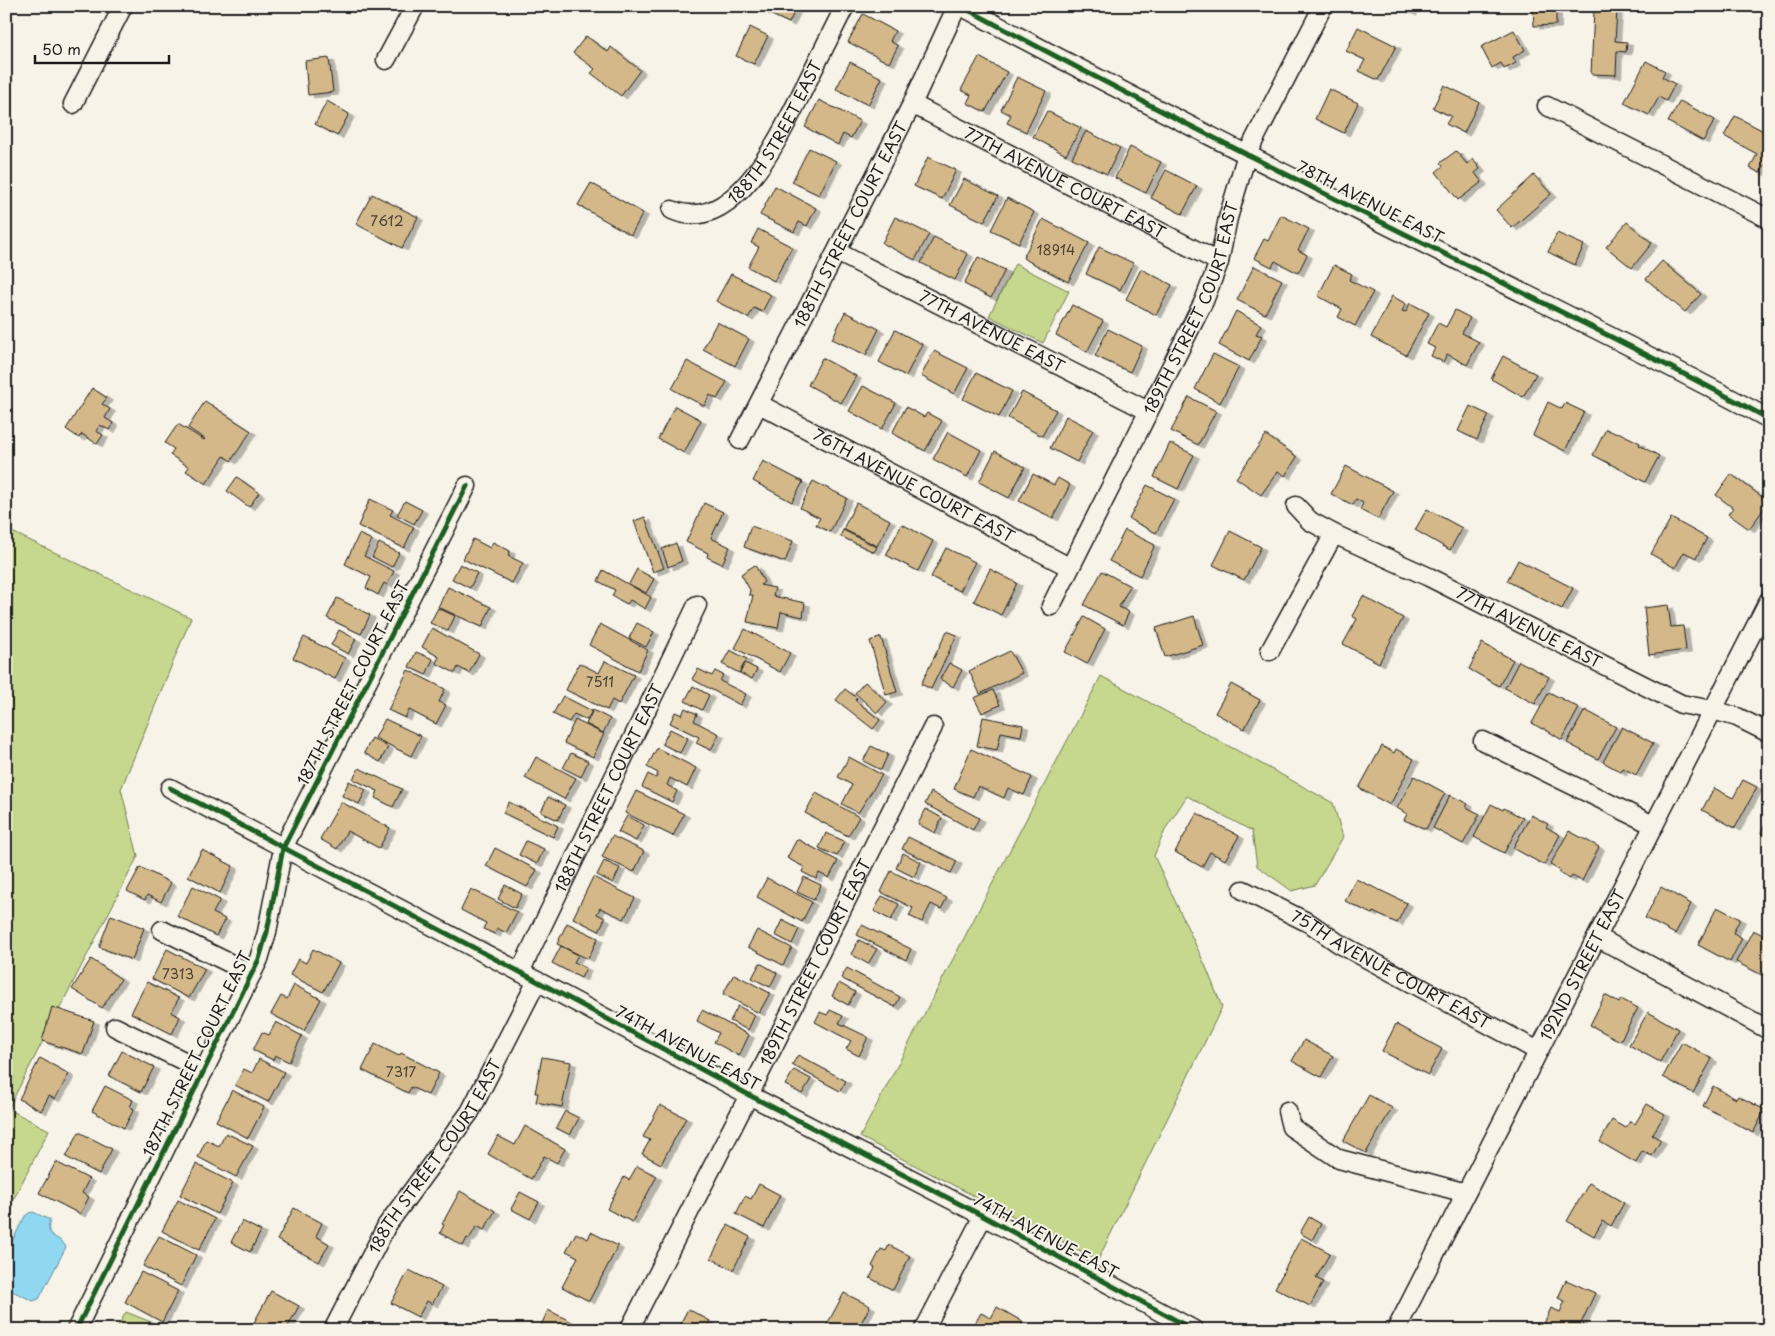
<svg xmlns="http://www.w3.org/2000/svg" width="1775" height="1336" font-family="'Playpen Sans',sans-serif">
<defs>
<filter id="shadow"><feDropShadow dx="5.5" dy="3" stdDeviation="0" flood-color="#0004"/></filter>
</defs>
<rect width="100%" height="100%" fill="#f7f3e8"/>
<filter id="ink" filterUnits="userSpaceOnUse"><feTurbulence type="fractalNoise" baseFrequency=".02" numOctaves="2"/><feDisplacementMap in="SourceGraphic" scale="10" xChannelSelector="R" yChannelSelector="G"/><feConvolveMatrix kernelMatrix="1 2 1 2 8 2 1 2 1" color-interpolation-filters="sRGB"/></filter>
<g filter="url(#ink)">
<!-- green -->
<path fill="#c6d88d" stroke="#717a54" d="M1015 264 1069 291 1043 343 989 316Z
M6 529 191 618 121 789 138 856 8 1109 49 1130 6 1214Z
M1101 676 1333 803 1343 837 1315 885 1292 891 1257 866 1252 831 1187 796 1166 828 1154 856 1206 967 1222 1007 1098 1260 860 1137Z
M126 1312 171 1330H116Z"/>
<!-- water -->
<path fill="#90d8f1" stroke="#628d9c" d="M33 1212 50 1220C44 1240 59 1234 66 1247L39 1299 33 1301 6 1288V1253L25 1216 29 1213Z"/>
<!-- building -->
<path fill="#d4b889" stroke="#1c1c1c" filter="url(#shadow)" d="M760 6H797L789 23 759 9Z
M1397 6H1414L1411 13Z
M1533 6H1556V25L1534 26Z
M1594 10 1617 11 1615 41 1627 42 1626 52 1617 51 1616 75 1591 74Z
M863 14 895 31 890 41 898 46 889 63 848 42Z
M750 27 768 36 754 64 736 56Z
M1358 27 1396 46 1378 80 1359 71 1365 60 1346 51Z
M1514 30 1525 50 1513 57 1516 63 1504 69 1501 63 1492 68 1481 47Z
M586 36 608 52 611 47 640 70 621 96 591 73 595 69 573 53Z
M979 57 1007 72 985 112 967 103 971 95 961 90Z
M329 58 333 92 308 95 305 61Z
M1646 61 1665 71 1662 77 1675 84 1666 101 1659 97 1649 115 1624 103Z
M850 62 882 78 868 105 836 89Z
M1017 77 1046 91 1026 132 1007 123 1011 115 1001 110Z
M1444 85 1479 102 1464 133 1446 124 1451 116 1433 108Z
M1329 89 1358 103 1344 133 1315 119Z
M819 100 860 121 851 138 843 134 838 145 805 127Z
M327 101 349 114 337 136 315 124Z
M1680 101 1715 120 1703 141 1668 122Z
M1047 111 1081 128 1066 155 1033 137Z
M1735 116 1769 134V147L1763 157 1768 160 1760 173 1750 168 1757 154 1724 136Z
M1086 131 1120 148 1107 174 1072 158Z
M1130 147 1161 162 1146 193 1115 178Z
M809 148 836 161 819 195 792 182Z
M1456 151 1467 164 1473 159 1480 169 1475 173 1482 182 1458 200 1436 172 1443 166 1440 163Z
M928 157 956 170 942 199 914 186Z
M1166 170 1197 186 1182 214 1151 198Z
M1534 175 1551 194 1512 228 1496 210Z
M964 179 998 196 984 222 950 205Z
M591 183 643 213 631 235 578 205Z
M775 186 816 208 807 226 799 222 794 232 760 215Z
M372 194 418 217 402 248 356 224Z
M1007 198 1034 212 1019 243 991 230Z
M1281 215 1309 229 1298 250 1307 255 1298 273 1275 261 1272 267 1254 258 1264 239 1268 241Z
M895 217 929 234 915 260 882 243Z
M1043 219 1089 243 1068 282 1023 258Z
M1627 222 1652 243 1632 268 1606 247Z
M758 229 792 247 774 281 748 267 759 247 751 243Z
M1557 233 1584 245 1575 265 1548 252Z
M934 237 968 254 955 280 921 263Z
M1099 247 1133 263 1120 290 1086 274Z
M978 257 1005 270 991 298 964 284Z
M1662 261 1701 294 1685 312 1646 279Z
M1334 265 1352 274 1349 280 1373 292 1355 326 1338 317 1342 309 1318 296Z
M1254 266 1282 280 1265 314 1237 300Z
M1141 269 1172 285 1156 315 1126 299Z
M731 274 771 295 762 312 754 308 748 318 716 301Z
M1392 296 1406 304 1402 311 1406 312 1410 303 1429 313 1406 355 1371 337Z
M1072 305 1103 321 1087 352 1056 335Z
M1769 305V319L1763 316Z
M1455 310 1470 318 1462 333 1479 342 1467 365 1447 354 1443 362 1431 356 1435 348 1427 344 1438 323 1446 327Z
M1236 311 1261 325 1256 334 1262 336 1249 361 1219 345Z
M845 312 879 329 866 355 832 339Z
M717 322 749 339 735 366 703 349Z
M1108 329 1142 346 1130 372 1095 356Z
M895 330 922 344 906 376 879 362Z
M934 351 968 368 954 394 921 376Z
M1213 354 1239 367 1220 403 1195 389Z
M1503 356 1536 374 1523 397 1491 379Z
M822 358 856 376 841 403 808 385Z
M687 361 727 382 717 399 710 395 704 406 672 389Z
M976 373 1012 391 999 417 963 399Z
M863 386 896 403 882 429 849 411Z
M92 388 107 398 102 404 110 409 105 418 113 423 109 430 100 425 96 431 103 435 97 444 82 434 79 438 66 429Z
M1022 392 1056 410 1042 436 1008 418Z
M1189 397 1216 411 1198 445 1171 431Z
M205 401 251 431 231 461 224 456 206 484 186 471 189 467 170 455 174 449 165 443 178 424 204 440 205 439 188 428Z
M1548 402 1562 409 1565 403 1584 412 1565 451 1533 435Z
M675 406 701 420 684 453 658 439Z
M1470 406 1489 415 1477 440 1458 431Z
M906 407 924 417 927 413 942 421 925 451 892 433Z
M1066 416 1093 430 1077 462 1050 448Z
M1606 429 1617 434 1618 432 1640 443 1639 445 1659 456 1645 482 1593 455Z
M948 432 981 450 967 477 933 459Z
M1266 435 1297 457 1285 476 1278 471 1261 495 1236 478Z
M1170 443 1194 455 1178 489 1154 477Z
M995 451 1025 467 1009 498 979 482Z
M763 461 803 482 792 502 753 481Z
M1346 466 1393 491 1378 519 1360 510 1363 503 1356 499 1353 505 1331 494Z
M1033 474 1054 485 1058 478 1070 485 1053 518 1019 501Z
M1731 474 1769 502 1749 529 1728 514 1733 508 1716 495Z
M237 477 259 493 249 507 227 491Z
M813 481 847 498 830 532 816 525 820 518 800 508Z
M1147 485 1174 499 1156 533 1129 519Z
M370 499 393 510 390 515 414 527 404 548 358 526Z
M405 501 422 510 414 524 397 515Z
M704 503 723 512 711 538 730 547 722 564 707 557 708 553 686 542Z
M856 503 890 520 877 546 843 529Z
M1427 509 1462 528 1450 550 1415 530Z
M645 517 664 568 653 572 634 521Z
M1671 518 1707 538 1696 558 1684 552 1675 568 1651 554Z
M902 524 933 541 918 571 886 555Z
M751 526 793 541 785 562 744 547Z
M843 530 877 547 874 552 840 536Z
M1125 530 1155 545 1140 576 1109 561Z
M1230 531 1261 547 1244 580 1213 565Z
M359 534 372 540 364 556 394 571 387 585 384 583 378 595 366 588 371 577 345 564Z
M473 539 490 548 493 542 510 551 508 556 523 563 512 583 463 559Z
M379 543 399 553 392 567 372 557Z
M676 543 682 561 668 567 662 549Z
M946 548 975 562 960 591 931 577Z
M1518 560 1573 588 1562 609 1507 581Z
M460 564 477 573 470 588 452 579Z
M755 565 764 582 760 585 775 588 773 596 805 603 803 617 781 612 778 628 747 622 753 595H749L750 590 741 574Z
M637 569 654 579 646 593 629 584Z
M990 569 1017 583 1001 615 974 601Z
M603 570 651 597 645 609 630 600 627 604 612 596 615 590 598 581Z
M1102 571 1130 586 1119 607 1129 612 1123 625 1084 605Z
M448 587 491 607 482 627 438 607Z
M1363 596 1403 618 1379 663 1343 644 1357 619 1352 616Z
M337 598 370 615 361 634 327 618Z
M1668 605 1671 627 1683 626 1686 650 1649 655 1644 608Z
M438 608 455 616 448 631 430 623Z
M1194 616 1203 645 1165 657 1156 628Z
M1084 617 1105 629 1087 664 1065 652Z
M637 623 654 632 646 647 629 638Z
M600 624 648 650 638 671 589 645Z
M432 628 479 654 469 673 458 667 455 673 436 663 439 657 422 647Z
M745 629 790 653 780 672 735 648Z
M339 630 356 639 348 654 331 645Z
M947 631 957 635 931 689 921 684Z
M304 637 345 658 335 679 293 658Z
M881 637 897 692 886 695 870 641Z
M1482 643 1513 660 1499 686 1469 669Z
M730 650 747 659 739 673 722 664Z
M1010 651 1022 673 980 694 969 671Z
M416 652 433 659 426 675 409 667Z
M605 661 634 675 619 704 612 700 607 710 566 690 579 663 599 673Z
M1519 661 1549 677 1535 704 1505 688Z
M745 663 757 669 752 679 740 673Z
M949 663 962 670 953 687 940 679Z
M698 669 712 676 715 671 723 675 720 681 746 694 740 705 692 679Z
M408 670 445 689 439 702 446 705 436 724 409 710 405 718 388 710Z
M865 682 887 702 877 713 855 693Z
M1231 684 1260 700 1244 729 1215 713Z
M693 686 709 695 702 710 685 701Z
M845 689 857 698 855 700 880 720 873 729 836 700Z
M993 690 1000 705 982 713 974 698Z
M1549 692 1579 708 1562 740 1543 728 1542 729 1532 723Z
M563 696 592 711 587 720 574 714 569 722 553 714Z
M685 708 697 714 694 721 719 734 711 750 696 743 699 737 670 723 675 712 682 715Z
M593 710 610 719 603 733 586 724Z
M1585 710 1616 727 1598 759 1567 743Z
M983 717 1023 725 1021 736 1001 732 997 750 977 746Z
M385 719 421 736 411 756 375 738Z
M575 720 604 734 593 757 564 743Z
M1622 727 1653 743 1636 775 1623 768 1621 772 1603 762Z
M670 729 688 738 680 753 662 744Z
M372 738 388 747 380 762 364 753Z
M871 746 888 754 881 770 863 761Z
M1382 746 1394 753 1396 749 1414 759 1390 805 1359 788Z
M657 748 696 768 687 787 670 778 667 785 677 791 672 802 642 787 648 774 656 778 658 773 647 767Z
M971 749 1032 777 1024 795 1008 788 1004 798 978 786 973 797 954 789Z
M571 753 588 761 581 777 563 768Z
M536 757 576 778 564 799 525 778Z
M849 757 882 775 858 813 842 804 852 785 838 777Z
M359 768 402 789 393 807 375 798 378 791 353 779Z
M1414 776 1445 793 1426 829 1404 820 1407 814 1397 808Z
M1743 780 1757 787 1735 828 1702 810 1714 788 1733 798Z
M349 781 366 790 359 804 342 796Z
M636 791 684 814 673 836 625 813Z
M931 792 979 818 973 830 925 804Z
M816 793 859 817 848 836 805 813Z
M1450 795 1468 804 1466 807 1480 814 1463 844 1433 828Z
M548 797 565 805 558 820 541 812Z
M341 802 390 828 379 848 347 831 337 849 320 839Z
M509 802 558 826 553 837 503 813Z
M1491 804 1503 810 1504 808 1523 818 1504 853 1474 837Z
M926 809 942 818 935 833 918 824Z
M1197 813 1239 836 1225 860 1210 852 1202 867 1175 852Z
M1531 815 1548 824 1546 827 1560 835 1544 865 1513 848Z
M627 816 644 825 636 841 618 832Z
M1769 816V837L1761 833Z
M1569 831 1599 847 1582 881 1572 876 1570 879 1559 873 1561 871 1550 865Z
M826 833 844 841 837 856 819 848Z
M612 836 644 851 634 872 602 857Z
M908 837 957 861 951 873 902 849Z
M797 839 838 861 829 878 819 873 816 879 802 872 804 867 787 858Z
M526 841 544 849 537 864 519 855Z
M495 848 537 870 527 887 486 866Z
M202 850 233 866 220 893 188 876Z
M903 853 921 862 914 877 896 868Z
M604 861 620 868 613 883 597 875Z
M140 867 171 883 161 902 147 895 145 900 127 891Z
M891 871 947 898 941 909 931 904 922 922 909 916 913 908 881 892Z
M593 877 635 898 624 919 600 908 597 914 605 918 599 931 573 918Z
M804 877 821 885 814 900 797 892Z
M767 878 812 902 802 922 757 897Z
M1356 879 1407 903 1397 923 1373 912 1372 914 1345 901Z
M505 885 522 894 515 908 498 899Z
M193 886 220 900 213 913 225 919 216 936 177 916Z
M1661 887 1691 904 1675 934 1645 918Z
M471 889 517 912 506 933 497 928 495 934 483 929 486 923 461 910Z
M882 896 899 904 891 920 874 911Z
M1717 907 1740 919 1733 933 1742 938 1730 962 1698 945Z
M111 915 144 928 132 960 99 947Z
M782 920 799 929 792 944 775 935Z
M567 923 598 938 588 959 557 944Z
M862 925 911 949 906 960 857 935Z
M757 930 792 948 783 965 748 947Z
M1753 930 1769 938 1768 978 1736 962Z
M859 940 877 949 868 964 851 954Z
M561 946 578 955 574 962 586 968 581 978 552 963Z
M167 949 205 969 189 998 152 979Z
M313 949 339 963 323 992 290 975 298 959 306 963Z
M91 959 121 979 102 1008 72 989Z
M760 963 777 973 770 987 752 978Z
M847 968 900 997 895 1007 841 978Z
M734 974 770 993 759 1013 723 994Z
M147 982 179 998 171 1012 180 1017 172 1034 131 1013Z
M839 983 855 992 848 1005 832 996Z
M294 985 321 999 304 1031 271 1014 281 996 287 999Z
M1605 995 1619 1003 1621 999 1638 1008 1620 1041 1590 1025Z
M738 1006 755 1015 748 1030 730 1021Z
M52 1007 94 1021 83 1054 42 1041Z
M702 1010 749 1035 739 1056 714 1042 719 1033 697 1021Z
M830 1010 843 1016 839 1023 868 1037 859 1056 846 1049 851 1041 815 1022 820 1012 827 1015Z
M1648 1012 1678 1029 1660 1062 1629 1045Z
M276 1022 302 1036 289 1062 275 1055 273 1060 253 1050 262 1032 269 1035Z
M1396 1024 1442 1049 1428 1075 1382 1051Z
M1304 1040 1333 1056 1321 1077 1292 1061Z
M1682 1042 1712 1059 1693 1093 1663 1077Z
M375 1044 399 1056 401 1053 439 1073 428 1095 411 1087 408 1093 362 1070Z
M122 1051 154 1067 141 1092 109 1076Z
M798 1055 846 1081 840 1091 792 1065Z
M542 1057 571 1062 562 1107 536 1102 538 1093H535Z
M40 1058 69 1074 55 1099 49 1096 41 1111 19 1099Z
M259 1059 284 1072 268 1102 235 1085 244 1069 252 1073Z
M794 1070 811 1079 802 1094 785 1085Z
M105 1086 133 1100 130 1107 134 1109 124 1128 92 1111Z
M1713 1086 1736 1099 1738 1096 1765 1110 1753 1133 1703 1106Z
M232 1090 264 1107 248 1138 216 1121Z
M1369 1095 1392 1108 1366 1153 1343 1141Z
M1647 1104 1665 1114 1652 1135 1661 1140 1652 1156 1642 1151 1636 1163 1600 1142 1612 1120 1626 1128 1630 1121 1635 1124Z
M660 1105 686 1118 661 1164 642 1154 650 1140 643 1137Z
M565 1111 579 1118 570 1135 556 1128Z
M525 1126 565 1149 557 1163 544 1156 531 1179 488 1154 498 1136 515 1145Z
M79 1132 112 1149 99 1174 66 1157Z
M226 1133 253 1146 236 1177 198 1157 206 1140 219 1146Z
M56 1162 89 1179 82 1193 89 1197 80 1214 39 1193Z
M196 1164 233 1183 217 1214 180 1195Z
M637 1166 657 1176 632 1222 607 1209 624 1177 629 1180Z
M1589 1183 1624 1203 1611 1226 1603 1221 1594 1236 1567 1221Z
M759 1184 780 1195 764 1228 736 1214 745 1196 751 1199Z
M460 1191 495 1211 484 1230 477 1226 469 1239 467 1238 463 1246 440 1233 444 1225 442 1224Z
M520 1192 539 1202 530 1219 511 1209Z
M178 1200 215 1219 199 1250 162 1231Z
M294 1208 322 1223 316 1236 329 1244 319 1262 277 1240Z
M1309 1217 1321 1224 1312 1240 1300 1233Z
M242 1221 261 1231 250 1252 231 1242Z
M728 1225 750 1237 733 1270 711 1258Z
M591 1232 618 1246 589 1301 562 1287 578 1257 566 1251 576 1233 588 1239Z
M159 1236 196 1255 181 1286 143 1266Z
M1301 1238 1330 1253 1316 1278 1323 1282 1310 1306 1275 1288Z
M889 1245 910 1256 893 1290 870 1278 875 1268 872 1266 881 1249 886 1251Z
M409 1270 442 1287 432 1304 427 1301 418 1317 391 1303Z
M141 1272 178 1291 162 1322 125 1302Z
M1566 1280 1595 1293 1578 1330H1551L1543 1326 1551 1308 1560 1312 1565 1301 1558 1298Z
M271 1291 299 1306 286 1330H250Z
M844 1293 870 1306 859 1327 863 1330H824Z
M997 1307 1023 1322 1019 1330H971L981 1313 991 1318Z
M688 1309 710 1321 705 1330H677Z
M548 1310 574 1323 571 1330H539Z"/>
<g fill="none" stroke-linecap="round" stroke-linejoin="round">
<!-- minor casing -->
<g stroke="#1c1c1c" stroke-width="21">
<g id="minor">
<path d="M961 6C1138 101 1317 190 1497 280 1588 325 1679 370 1769 419"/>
<path d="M386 60 415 6"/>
<path d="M73 104 123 6"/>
<path id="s1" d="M912 104 1219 262"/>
<path d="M1547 106 1769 219"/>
<path id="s2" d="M672 210C736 238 784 128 806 84 819 58 832 32 845 6"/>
<path id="s3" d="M837 252 1148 411"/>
<path id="s4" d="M759 404 1069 567"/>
<path id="s5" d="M740 440 912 104 957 6"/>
<path id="s6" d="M1296 506 1310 521 1334 534 1429 577 1681 704 1713 710 1737 717 1769 733"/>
<path id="s7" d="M1051 606 1204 301 1219 262 1228 218 1247 154 1323 6"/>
<path d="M1270 651 1334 534"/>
<path d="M1483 741 1653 825"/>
<path d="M170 788 520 972 749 1095 983 1216 1194 1330"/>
<path id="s8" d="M1243 890 1311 924 1338 943 1538 1051"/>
<path d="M162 930 252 974"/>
<path d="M1597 937 1769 1030"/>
<path id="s9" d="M520 972 697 605"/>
<path d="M115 1027 204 1071"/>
<path d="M1287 1111 1291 1127 1339 1159 1466 1193"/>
<path d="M76 1330 259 959 267 932 283 848 467 486"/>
<path id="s10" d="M333 1330 387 1225 470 1112 537 981"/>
<path id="s11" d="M629 1330 749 1095 933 727"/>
<path d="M924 1330 983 1216"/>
<path id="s12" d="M1396 1330 1769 600"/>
</g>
</g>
<!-- minor -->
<use href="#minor" stroke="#f7f3e8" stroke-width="18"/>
<!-- cycleway casing -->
<g stroke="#f7f3e8" stroke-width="8">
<path id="cycleway" d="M961 6C1138 101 1317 190 1497 280 1588 325 1679 370 1769 419
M170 788 520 972 749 1095 983 1216 1194 1330
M76 1330 259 959 267 932 283 848 467 486"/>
</g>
<!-- cycleway -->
<use href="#cycleway" stroke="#1b5e20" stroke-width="5"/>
</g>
</g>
<g text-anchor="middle" stroke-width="4" stroke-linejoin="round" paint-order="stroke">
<!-- number labels -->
<g font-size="14" fill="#4a4337">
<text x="387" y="226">7612</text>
<text x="1056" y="255">18914</text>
<text x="600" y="687">7511</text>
<text x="178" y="979">7313</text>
<text x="401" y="1077">7317</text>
</g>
<!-- street labels -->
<g font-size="16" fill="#1c1c1c" stroke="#f7f3e8">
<text dy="6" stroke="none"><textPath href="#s2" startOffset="144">188TH STREET EAST</textPath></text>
<text dy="6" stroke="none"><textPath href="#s1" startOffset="172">77TH AVENUE COURT EAST</textPath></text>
<text transform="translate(1370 202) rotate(27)" y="6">78TH AVENUE EAST</text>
<text dy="6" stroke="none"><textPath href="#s5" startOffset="242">188TH STREET COURT EAST</textPath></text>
<text dy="6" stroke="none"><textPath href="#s7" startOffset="330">189TH STREET COURT EAST</textPath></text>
<text dy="6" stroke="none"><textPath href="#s3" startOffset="174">77TH AVENUE EAST</textPath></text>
<text dy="6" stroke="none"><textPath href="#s4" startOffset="175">76TH AVENUE COURT EAST</textPath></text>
<text dy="6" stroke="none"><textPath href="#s6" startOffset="264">77TH AVENUE EAST</textPath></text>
<text transform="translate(353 683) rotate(-63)" y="6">187TH STREET COURT EAST</text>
<text dy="6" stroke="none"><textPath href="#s9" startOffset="204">188TH STREET COURT EAST</textPath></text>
<text dy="6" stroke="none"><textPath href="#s11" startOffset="412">189TH STREET COURT EAST</textPath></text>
<text dy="6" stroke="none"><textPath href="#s12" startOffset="410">192ND STREET EAST</textPath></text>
<text dy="6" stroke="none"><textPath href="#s8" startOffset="168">75TH AVENUE COURT EAST</textPath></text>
<text transform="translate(688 1048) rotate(28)" y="6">74TH AVENUE EAST</text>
<text transform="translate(197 1054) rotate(-64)" y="6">187TH STREET COURT EAST</text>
<text dy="6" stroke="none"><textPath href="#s10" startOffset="202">188TH STREET COURT EAST</textPath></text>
<text transform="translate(1046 1236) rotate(28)" y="6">74TH AVENUE EAST</text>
</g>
</g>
<!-- margin -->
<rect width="1775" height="1336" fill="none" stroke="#f7f3e8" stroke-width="25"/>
<rect x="12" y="12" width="1750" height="1311" fill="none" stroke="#1c1c1c" stroke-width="2" filter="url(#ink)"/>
<!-- scale -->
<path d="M35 55v8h134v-8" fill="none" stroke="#1c1c1c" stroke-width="2.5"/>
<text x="42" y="55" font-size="15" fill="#1c1c1c" stroke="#f7f3e8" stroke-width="4" paint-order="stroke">50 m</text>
</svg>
